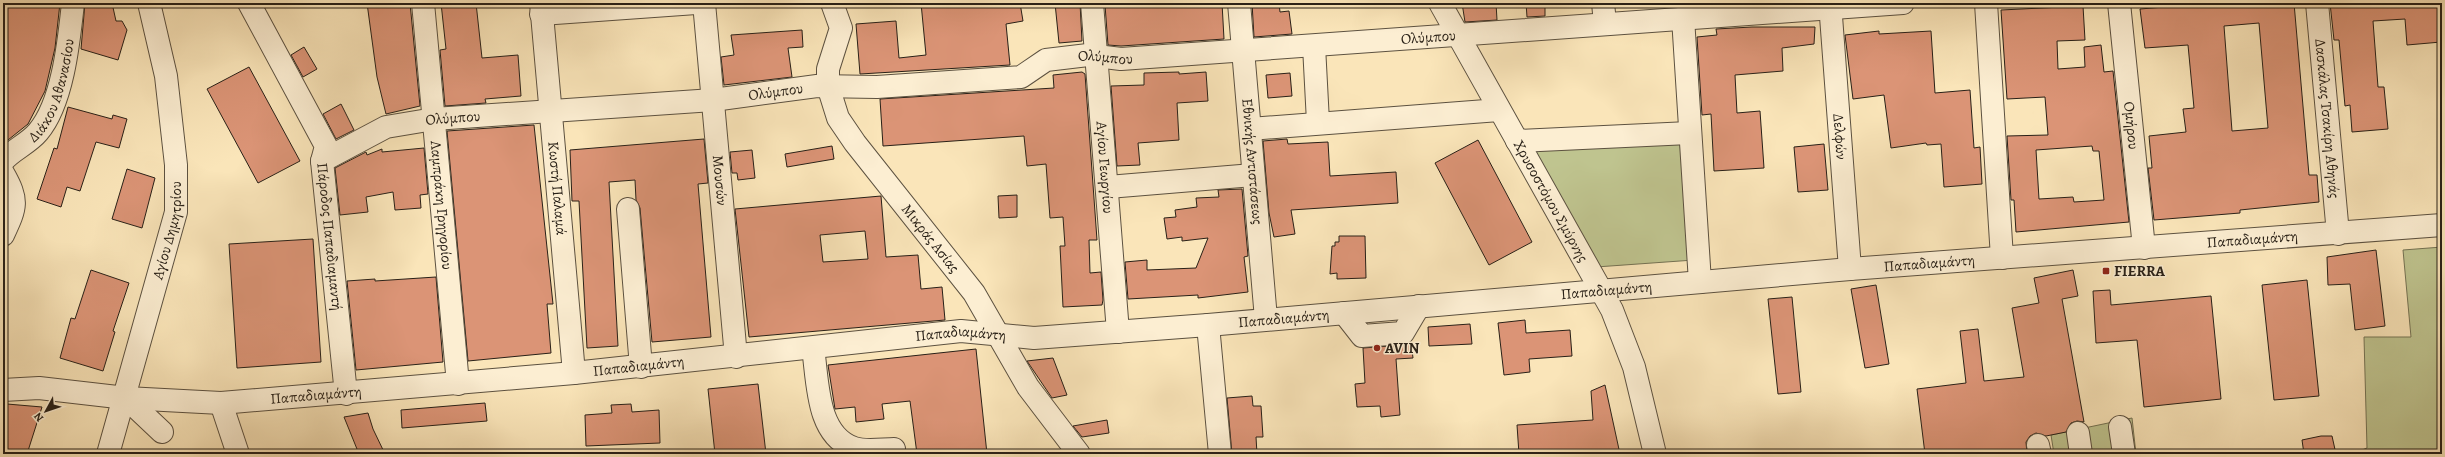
<svg xmlns="http://www.w3.org/2000/svg" width="2445" height="457" font-family="Alegreya,serif">
<rect width="100%" height="100%" fill="#fae5b9"/>
<filter id="stains"><feTurbulence type="fractalNoise" baseFrequency=".005" numOctaves="4"/><feColorMatrix values="0 0 0 0 .2 0 0 0 0 .09 0 0 0 0 .02 0 0 0 .5 -.17"/></filter>
<radialGradient id="worn" r=".72"><stop offset=".6" stop-color="#630" stop-opacity="0"/><stop offset="1" stop-color="#630" stop-opacity=".3"/></radialGradient>
<!-- green -->
<path fill="#bfc48f" stroke="#747253" d="M1685 139 1694 260 1596 267 1533 146Z
M2442 247V454H2352L2367 448 2364 337H2411L2403 250Z
M3 404H7V454H3Z
M2132 418 2136 454H2054L2051 435Z"/>
<!-- building -->
<path fill="#db9476" stroke="#282017" fill-rule="evenodd" d="M3 3H60L55 48 45 91 28 124 3 144Z
M85 3H112L116 21H122L127 30 118 60 81 49Z
M367 3H410L420 106 386 114 377 77Z
M441 3H476L482 58 518 55 521 96 485 99 486 103 445 106 440 50 446 49Z
M921 3H1020L1023 21 1006 24 1010 65 860 74 856 24 896 21 899 58 926 55Z
M1055 3H1080L1082 41 1059 43Z
M1133 3H1222L1224 39 1121 46 1108 45 1105 5Z
M1252 3H1279L1280 12 1289 11 1292 34 1254 37Z
M1462 3H1496L1497 20 1465 22Z
M1526 3H1545V16L1527 17Z
M2176 3H2294L2309 175H2317L2319 202 2240 210V213L2154 220 2148 168H2152L2149 136 2186 132 2183 109 2194 108 2188 45 2145 48 2140 9 2176 6ZM2259 23 2268 128 2232 131 2224 26Z
M2330 3H2438L2441 42 2407 45 2405 19 2373 21 2378 87H2384L2388 129 2352 132 2350 105 2345 106 2339 40H2334Z
M2083 6 2085 40 2057 41 2058 69 2085 67 2084 47 2101 45 2104 72 2113 71 2129 222 2016 232 2014 200H2011L2007 136 2048 135 2045 97 2007 99 2001 10ZM2092 146 2093 151H2099L2104 200 2074 202 2073 197 2039 199 2036 150Z
M1752 27H1815L1814 44 1782 48 1783 71 1735 75 1737 113 1760 111 1764 168 1714 171 1711 114 1702 115 1697 37 1717 35 1716 29Z
M802 30 803 47 788 48 792 77 724 85 721 57 734 55 731 35Z
M1879 31V34L1931 31 1935 93 1970 90 1974 148 1980 147 1982 184 1944 187 1941 144 1927 145 1926 143 1891 148 1884 95 1853 99 1845 35Z
M304 47 317 69 303 77 291 55Z
M249 67 300 161 258 183 207 89Z
M1082 72 1085 74 1097 240H1089L1090 273 1101 272 1103 300 1102 305 1063 307 1060 246H1065L1063 217 1050 218 1046 164 1027 166 1024 136 883 146 880 99 1054 88 1053 75Z
M1179 72V74L1206 72 1208 101 1177 103 1179 140 1138 143 1140 165 1117 166 1111 86 1144 85V73Z
M1290 73 1292 96 1268 98 1266 75Z
M341 104 354 130 336 139 323 114Z
M68 107 112 119 113 115 127 119 119 148 96 142 80 191 67 187 61 207 37 199 54 148 57 149Z
M534 125 553 304H547L551 353 468 361 447 131Z
M704 139 708 183 698 184 711 337 652 342 640 208 636 200 635 180 609 182 618 346 587 348 579 201H572L570 150Z
M1287 139 1288 144 1328 142 1330 176 1396 172 1398 203 1291 210 1295 234 1274 237 1269 213 1263 141Z
M1478 140 1532 242 1489 265 1435 163Z
M1824 144 1828 190 1798 192 1794 147Z
M832 146 834 159 787 167 785 154Z
M424 148 428 194 420 195 421 208 395 210 393 192 366 197 368 212 340 215 335 168 366 152 367 155 382 149V152Z
M752 150 755 178 738 180 737 173H732L730 152Z
M127 169 155 178 142 228 112 219Z
M1242 189 1248 256 1244 257 1248 292 1198 298V295L1128 299 1125 262 1147 260V270L1196 268 1208 238 1182 241V237L1167 239 1164 218 1176 217 1175 210 1197 207 1196 198 1219 197 1218 190Z
M1017 195V217L999 218 998 196Z
M881 196 886 257 918 255 921 289 942 287 945 320 749 337 735 209ZM865 231 868 259 823 262 820 235Z
M1339 236H1365L1366 278 1337 279V273L1330 274 1332 246H1335V242H1339Z
M313 239 321 362 237 368 229 244Z
M2376 250 2385 326 2355 330 2350 284 2328 285 2327 257Z
M91 270 129 283 113 331 115 332 103 371 60 358 71 318 75 319Z
M2073 270 2078 296 2062 299 2084 422 2077 421 2071 423 2066 432 2046 436 2036 433 2030 436 2026 442 2027 454H1925L1917 389 1966 383 1960 331 1978 329 1984 381 2024 377 2012 308 2039 303 2034 278Z
M436 277 443 362 356 370 347 281 375 279V281Z
M2307 280 2319 396 2274 400 2262 285Z
M1876 285 1889 364 1865 368 1851 289Z
M2110 290 2111 305 2211 296 2221 399 2144 407 2137 340 2096 343 2093 291Z
M1792 297 1801 392 1778 394 1768 299Z
M1525 320 1526 333 1570 330 1572 356 1529 359 1530 372 1504 375 1498 323Z
M1470 324 1472 344 1429 346 1428 327Z
M1411 342 1413 358 1396 359 1400 415 1381 417 1380 406 1357 407 1355 384 1365 383 1363 348 1404 345Z
M976 349 987 454H917L910 401 882 404 884 419 856 422 855 407 835 409 828 365Z
M1053 358 1067 395 1052 398 1027 361Z
M758 384 766 454H715L708 389Z
M1605 385 1620 454H1519L1517 425 1593 420 1591 391Z
M1252 396 1253 406H1261L1263 437H1256L1257 454H1232L1227 398Z
M485 403 487 421 402 428 401 410Z
M7 404 42 407 27 454H6Z
M631 404 632 412 659 410 660 443 586 446 585 415 612 413 611 405Z
M368 413 373 429 385 454H359L344 417Z
M1107 420 1109 433 1082 437 1073 426Z
M2321 436H2332L2336 454H2304L2302 440Z"/>
<g fill="none" stroke-linecap="round" stroke-linejoin="round">
<!-- minor casing -->
<g stroke="#5c5140" stroke-width="24">
<g id="minor">
<path id="s1" d="M249 3 326 146 322 161 346 394"/>
<path id="s2" d="M423 3 458 384"/>
<path id="s3" d="M541 3 574 373"/>
<path id="s4" d="M704 3 736 357"/>
<path id="s5" d="M832 3 841 28 828 69V86L838 118 855 143 974 293 1028 387 1079 454"/>
<path id="s6" d="M1092 3 1118 332"/>
<path id="s7" d="M1239 3 1266 319"/>
<path id="s8" d="M1440 3 1612 310 1634 367 1655 454"/>
<path d="M1603 3 1605 23"/>
<path id="s9" d="M1830 3 1850 269"/>
<path d="M1986 3 2002 258"/>
<path id="s10" d="M2119 3 2144 248"/>
<path id="s11" d="M2317 3 2338 234"/>
<path d="M541 14 696 3"/>
<path d="M1683 18 1700 282"/>
<path d="M1314 46 1318 122"/>
<path d="M1250 129 1499 110"/>
<path d="M1517 141 1689 133"/>
<path id="s12" d="M3 161C12 150 28 144 38 132 63 103 69 40 73 3"/>
<path id="s13" d="M322 161 386 127 434 119 713 100 817 86 877 87 1021 77 1046 60 1088 55 1121 59 1903 3"/>
<path d="M3 173C19 201 16 207 3 235"/>
<path d="M1108 187 1253 175"/>
<path d="M628 209 641 367"/>
<path d="M1344 313 1362 336 1403 333 1419 306"/>
<path d="M1208 325 1220 454"/>
<path d="M813 348C818 381 816 435 854 448 865 452 883 449 894 449"/>
<path id="s14" d="M3 390 39 388 126 398 221 403 574 373 961 331 1034 338 1208 325 1850 269 2442 225"/>
<path d="M126 398 162 432"/>
<path d="M221 403 238 454"/>
<path d="M2120 427 2124 454"/>
<path d="M2078 433 2081 454"/>
<path d="M2038 445 2040 454"/>
<path id="s15" d="M108 454 176 212V165L166 76 149 3"/>
</g>
</g>
<!-- minor -->
<use href="#minor" stroke="#fceed2" stroke-width="22"/>
</g>
<!-- markers -->
<g fill="#8f2418" stroke="#fceed2" stroke-width="1.5">
<rect x="2102" y="267" width="8" height="8" rx="2"/>
<circle cx="1377" cy="348" r="4"/>
</g>
<g text-anchor="middle" stroke-width="3" stroke-linejoin="round" paint-order="stroke">
<!-- street labels -->
<g font-size="15" fill="#282017" stroke="#fceed2">
<text dy="5" stroke="none"><textPath href="#s13" startOffset="1124">Ολύμπου</textPath></text>
<text dy="5" stroke="none"><textPath href="#s13" startOffset="800">Ολύμπου</textPath></text>
<text dy="5" stroke="none"><textPath href="#s12" startOffset="90">Διάκου Αθανασίου</textPath></text>
<text dy="5" stroke="none"><textPath href="#s13" startOffset="464">Ολύμπου</textPath></text>
<text dy="5" stroke="none"><textPath href="#s13" startOffset="140">Ολύμπου</textPath></text>
<text dy="5" stroke="none"><textPath href="#s11" startOffset="116">Δασκάλας Τσακίρη Αθηνάς</textPath></text>
<text dy="5" stroke="none"><textPath href="#s10" startOffset="123">Ομήρου</textPath></text>
<text dy="5" stroke="none"><textPath href="#s9" startOffset="134">Δελφών</textPath></text>
<text dy="5" stroke="none"><textPath href="#s7" startOffset="159">Εθνικής Αντιστάσεως</textPath></text>
<text dy="5" stroke="none"><textPath href="#s6" startOffset="165">Αγίου Γεωργίου</textPath></text>
<text dy="5" stroke="none"><textPath href="#s4" startOffset="178">Μουσών</textPath></text>
<text dy="5" stroke="none"><textPath href="#s3" startOffset="186">Κωστή Παλαμά</textPath></text>
<text dy="5" stroke="none"><textPath href="#s8" startOffset="227">Χρυσοστόμου Σμύρνης</textPath></text>
<text dy="5" stroke="none"><textPath href="#s2" startOffset="203">Λαμπράκη Γρηγορίου</textPath></text>
<text dy="5" stroke="none"><textPath href="#s15" startOffset="232">Αγίου Δημητρίου</textPath></text>
<text dy="5" stroke="none"><textPath href="#s1" startOffset="254">Πάροδος Παπαδιαμαντή</textPath></text>
<text dy="5" stroke="none"><textPath href="#s5" startOffset="272">Μικράς Ασίας</textPath></text>
<text dy="5" stroke="none"><textPath href="#s14" startOffset="2258">Παπαδιαμάντη</textPath></text>
<text dy="5" stroke="none"><textPath href="#s14" startOffset="1934">Παπαδιαμάντη</textPath></text>
<text dy="5" stroke="none"><textPath href="#s14" startOffset="1610">Παπαδιαμάντη</textPath></text>
<text dy="5" stroke="none"><textPath href="#s14" startOffset="1286">Παπαδιαμάντη</textPath></text>
<text dy="5" stroke="none"><textPath href="#s14" startOffset="962">Παπαδιαμάντη</textPath></text>
<text dy="5" stroke="none"><textPath href="#s14" startOffset="638">Παπαδιαμάντη</textPath></text>
<text dy="5" stroke="none"><textPath href="#s14" startOffset="314">Παπαδιαμάντη</textPath></text>
</g>
<!-- poi labels -->
<g font-size="15" font-weight="bold" fill="#282017" stroke="#fceed2" text-anchor="start">
<text x="2114" y="276">FIERRA</text>
<text x="1385" y="353">AVIN</text>
</g>
</g>
<!-- margin -->
<rect width="2445" height="457" fill="none" stroke="#fae5b9" stroke-width="16"/>
<rect x="4" y="4" width="2437" height="449" fill="none" stroke="#282017" stroke-width="2"/>
<rect x="8" y="8" width="2429" height="441" fill="none" stroke="#282017"/>
<!-- north arrow -->
<g transform="translate(46 411) rotate(230)" stroke="#fceed2" stroke-width="3" paint-order="stroke">
<path d="M0-3L7 15L0 10L-7 15Z" fill="#282017"/>
<text y="-6" font-size="11" font-weight="bold" text-anchor="middle" fill="#282017">N</text>
</g>
<rect width="100%" height="100%" filter="url(#stains)"/>
<rect width="100%" height="100%" fill="url(#worn)"/>
</svg>
